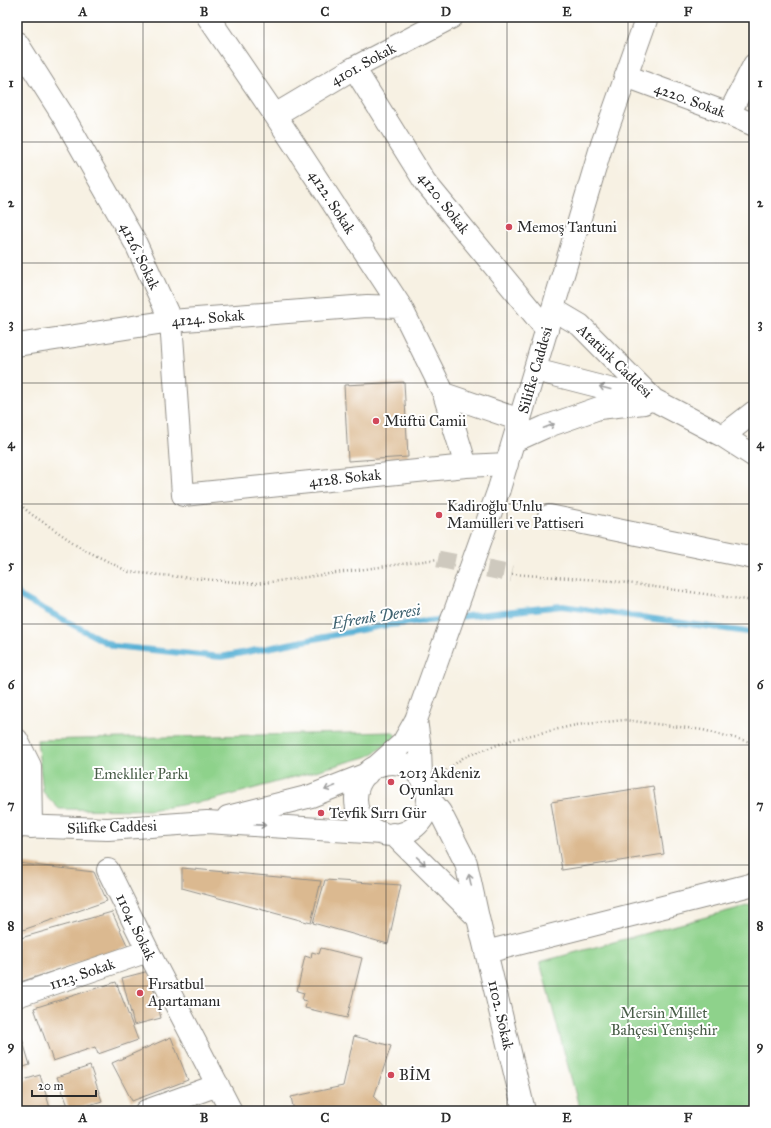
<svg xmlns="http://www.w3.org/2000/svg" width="771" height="1128" font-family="'IM FELL Great Primer',serif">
<rect width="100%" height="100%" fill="#fff"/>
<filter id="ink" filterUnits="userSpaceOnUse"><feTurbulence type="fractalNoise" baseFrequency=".025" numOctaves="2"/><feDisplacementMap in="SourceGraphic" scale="8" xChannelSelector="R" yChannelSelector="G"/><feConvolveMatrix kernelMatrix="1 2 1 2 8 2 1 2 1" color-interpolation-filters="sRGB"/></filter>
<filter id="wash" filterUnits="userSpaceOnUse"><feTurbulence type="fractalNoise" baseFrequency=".012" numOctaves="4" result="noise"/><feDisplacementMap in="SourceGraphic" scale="16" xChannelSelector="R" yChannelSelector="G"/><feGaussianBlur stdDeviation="0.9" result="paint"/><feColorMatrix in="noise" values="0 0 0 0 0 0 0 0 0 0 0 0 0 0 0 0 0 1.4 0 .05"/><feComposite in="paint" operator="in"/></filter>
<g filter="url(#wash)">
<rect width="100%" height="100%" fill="#f7f1e3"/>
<!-- green -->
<path fill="#8ed28b" stroke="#5c7e5b" d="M393 732 397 738 369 756 213 800 149 810 59 809 43 792 37 740Z
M754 904V1111H580L540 962Z"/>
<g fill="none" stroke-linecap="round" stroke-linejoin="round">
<!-- stream -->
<path stroke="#58b1d5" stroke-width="6" d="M17 592 21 597 113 646 221 657 381 626 447 619
M458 617 562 606 754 633"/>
</g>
<g id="blocks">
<!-- building -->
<path fill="#dbb990" d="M404 382 408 457 348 461 344 385Z
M653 786 664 854 562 870 551 802Z
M17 863 94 872 107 901 17 932Z
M182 868 321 881 311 923 182 888Z
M325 880 401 885 388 944 313 923Z
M112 912 128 947 17 983V939Z
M321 948 362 958 347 1018 305 1008 307 1001 302 1000 304 993 297 991 305 956 311 958 312 952 319 954Z
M149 971 161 1018 134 1025 122 978Z
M116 982 138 1040 98 1054 95 1047 53 1061 34 1008Z
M17 1022 30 1065 17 1069Z
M354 1036 391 1046 374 1097 387 1111H294L291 1097 343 1086Z
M171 1037 188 1080 132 1101 112 1063Z
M90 1066 102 1101 70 1111 57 1077Z
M40 1075 51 1111H17V1082Z"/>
</g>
</g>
<g filter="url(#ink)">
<use href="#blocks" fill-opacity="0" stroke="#918e87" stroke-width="1"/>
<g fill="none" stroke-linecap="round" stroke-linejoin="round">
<!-- pedestrian-tunnel -->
<path stroke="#cec9be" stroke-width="17" stroke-dasharray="17 8" stroke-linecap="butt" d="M438 559 512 574"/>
<!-- minor casing -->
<g stroke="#918e87" stroke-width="24">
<path id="minor" d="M208 17 275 115 401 307 444 394
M17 43 62 114 136 244 171 321 183 495 466 466 507 464
M354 68 425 182 547 330
M626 76 729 114 754 125
M729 114 754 65
M275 115 354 68 452 17
M553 309 580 325 655 401
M17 345 171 321 367 306 401 307
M535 370 656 401 723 436 754 456
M723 436 754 412
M514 441 545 427 599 408 644 403
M466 466 444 394 520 420
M549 516 754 558
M17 740 30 766 31 827
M108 870 148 951 231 1111
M478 918 524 1111
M486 952 754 884
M17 996 148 951
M146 1111 218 1085"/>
</g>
<!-- tertiary casing -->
<g stroke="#918e87" stroke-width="24">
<path id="tertiary" d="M499 489 602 144 647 17
M416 720 420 748 421 777
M356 799a36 36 0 1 1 72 0a36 36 0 1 1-72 0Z
M377 766 403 743 416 720
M428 797 440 812 466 863 478 918
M228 817 311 796 367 774
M17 826 108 829 207 822 382 833
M393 834 478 918"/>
</g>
<!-- path -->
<path stroke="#918e87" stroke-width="2.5" stroke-dasharray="1 3" stroke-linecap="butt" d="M17 502 31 514 83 549 129 572 256 584 438 559
M512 574 613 581 754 601
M443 773 464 757 514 739 576 725 625 720 703 730 754 743"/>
<!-- minor -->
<use href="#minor" stroke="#fff" stroke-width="22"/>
<!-- tertiary -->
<use href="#tertiary" stroke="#fff" stroke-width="22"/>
<!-- tertiary-bridge casing -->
<g stroke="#918e87" stroke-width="24" stroke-linecap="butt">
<path id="tertiary-bridge" d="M416 720 499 489"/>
</g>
<!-- tertiary-bridge -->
<use href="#tertiary-bridge" stroke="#fff" stroke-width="22"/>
</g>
<!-- one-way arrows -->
<defs><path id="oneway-shaft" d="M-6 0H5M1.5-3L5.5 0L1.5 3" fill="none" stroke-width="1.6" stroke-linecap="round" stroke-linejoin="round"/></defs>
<g stroke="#a0a0a0">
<use href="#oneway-shaft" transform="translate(605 388) rotate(-165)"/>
<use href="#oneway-shaft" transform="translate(549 426) rotate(-21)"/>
<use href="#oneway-shaft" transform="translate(330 788) rotate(158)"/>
<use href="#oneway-shaft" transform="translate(260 825) rotate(4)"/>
<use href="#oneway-shaft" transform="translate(421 861) rotate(43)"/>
<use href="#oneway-shaft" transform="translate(470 880) rotate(-102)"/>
</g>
</g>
<!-- grid -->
<path fill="none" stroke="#2b2b2b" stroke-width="1" stroke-opacity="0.55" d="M143 17V1111M264 17V1111M386 17V1111M507 17V1111M628 17V1111M17 142H754M17 263H754M17 383H754M17 504H754M17 624H754M17 745H754M17 865H754M17 986H754"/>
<!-- markers -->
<g fill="#d1495b" stroke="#fff" stroke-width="1.5">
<circle cx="509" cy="227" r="4"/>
<circle cx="376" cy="421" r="4"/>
<circle cx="439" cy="515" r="4"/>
<circle cx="391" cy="782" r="4"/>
<circle cx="321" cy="813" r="4"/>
<circle cx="140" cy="993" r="4"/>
<circle cx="391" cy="1075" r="4"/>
</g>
<g text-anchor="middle" stroke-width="4" stroke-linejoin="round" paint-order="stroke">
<!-- street labels -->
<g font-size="15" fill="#2b2b2b" stroke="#fff">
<text transform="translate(363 64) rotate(-29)" y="5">4101. Sokak</text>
<text transform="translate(690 100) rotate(20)" y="5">4220. Sokak</text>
<text transform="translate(332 202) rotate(57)" y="5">4122. Sokak</text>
<text transform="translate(444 203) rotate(52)" y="5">4120. Sokak</text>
<text transform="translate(140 256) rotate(64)" y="5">4126. Sokak</text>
<text transform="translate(208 318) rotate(-5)" y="5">4124. Sokak</text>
<text transform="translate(615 361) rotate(44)" y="5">Atatürk Caddesi</text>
<text transform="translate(535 370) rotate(-74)" y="5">Silifke Caddesi</text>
<text transform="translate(345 478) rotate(-6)" y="5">4128. Sokak</text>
<text transform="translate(112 827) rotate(-2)" y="5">Silifke Caddesi</text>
<text transform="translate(136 927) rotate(64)" y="5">1104. Sokak</text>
<text transform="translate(82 974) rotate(-19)" y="5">1123. Sokak</text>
<text transform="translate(501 1015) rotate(77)" y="5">1102. Sokak</text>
</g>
<!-- poi labels -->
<g font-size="15" fill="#2b2b2b" stroke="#fff" text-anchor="start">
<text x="517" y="232">Memoş Tantuni</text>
<text x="384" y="426">Müftü Camii</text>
<text x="447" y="511">Kadiroğlu Unlu<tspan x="447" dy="17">Mamülleri ve Pattiseri</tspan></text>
<text x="399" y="778">2013 Akdeniz<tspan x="399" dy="17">Oyunları</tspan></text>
<text x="329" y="818">Tevfik Sırrı Gür</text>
<text x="148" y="989">Fırsatbul<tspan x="148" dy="17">Apartamanı</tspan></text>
<text x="399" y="1080">BİM</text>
</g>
<!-- park labels -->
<g font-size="15" fill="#495d48" stroke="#fff">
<text x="141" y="779">Emekliler Parkı</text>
<text x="664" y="1018">Mersin Millet<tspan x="664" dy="17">Bahçesi Yenişehir</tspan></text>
</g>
<!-- water labels -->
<g font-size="16" font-style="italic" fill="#3d616f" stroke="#fff">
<text transform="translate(376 616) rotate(-9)" y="6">Efrenk Deresi</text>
</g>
</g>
<!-- margin -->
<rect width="771" height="1128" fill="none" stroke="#fff" stroke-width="44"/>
<!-- scale -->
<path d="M32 1090v6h64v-6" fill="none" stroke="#2b2b2b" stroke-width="2"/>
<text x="38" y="1090" font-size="12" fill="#2b2b2b" stroke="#ffffff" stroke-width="3" paint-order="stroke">20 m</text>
<rect x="22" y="22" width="727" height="1084" fill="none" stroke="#2b2b2b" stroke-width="1.5"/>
<g font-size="13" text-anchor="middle" font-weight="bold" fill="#2b2b2b">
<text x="83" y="16">A</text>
<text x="204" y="16">B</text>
<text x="325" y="16">C</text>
<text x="446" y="16">D</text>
<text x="567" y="16">E</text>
<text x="688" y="16">F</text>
<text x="11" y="87">1</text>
<text x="760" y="87">1</text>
<text x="11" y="207">2</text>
<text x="760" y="207">2</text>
<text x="11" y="328">3</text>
<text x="760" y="328">3</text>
<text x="11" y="448">4</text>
<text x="760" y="448">4</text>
<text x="11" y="569">5</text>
<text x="760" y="569">5</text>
<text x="11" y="689">6</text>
<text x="760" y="689">6</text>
<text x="11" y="809">7</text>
<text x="760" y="809">7</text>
<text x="11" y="930">8</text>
<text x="760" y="930">8</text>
<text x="11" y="1050">9</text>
<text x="760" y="1050">9</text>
<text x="83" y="1122">A</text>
<text x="204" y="1122">B</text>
<text x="325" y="1122">C</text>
<text x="446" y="1122">D</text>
<text x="567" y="1122">E</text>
<text x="688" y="1122">F</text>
</g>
</svg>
